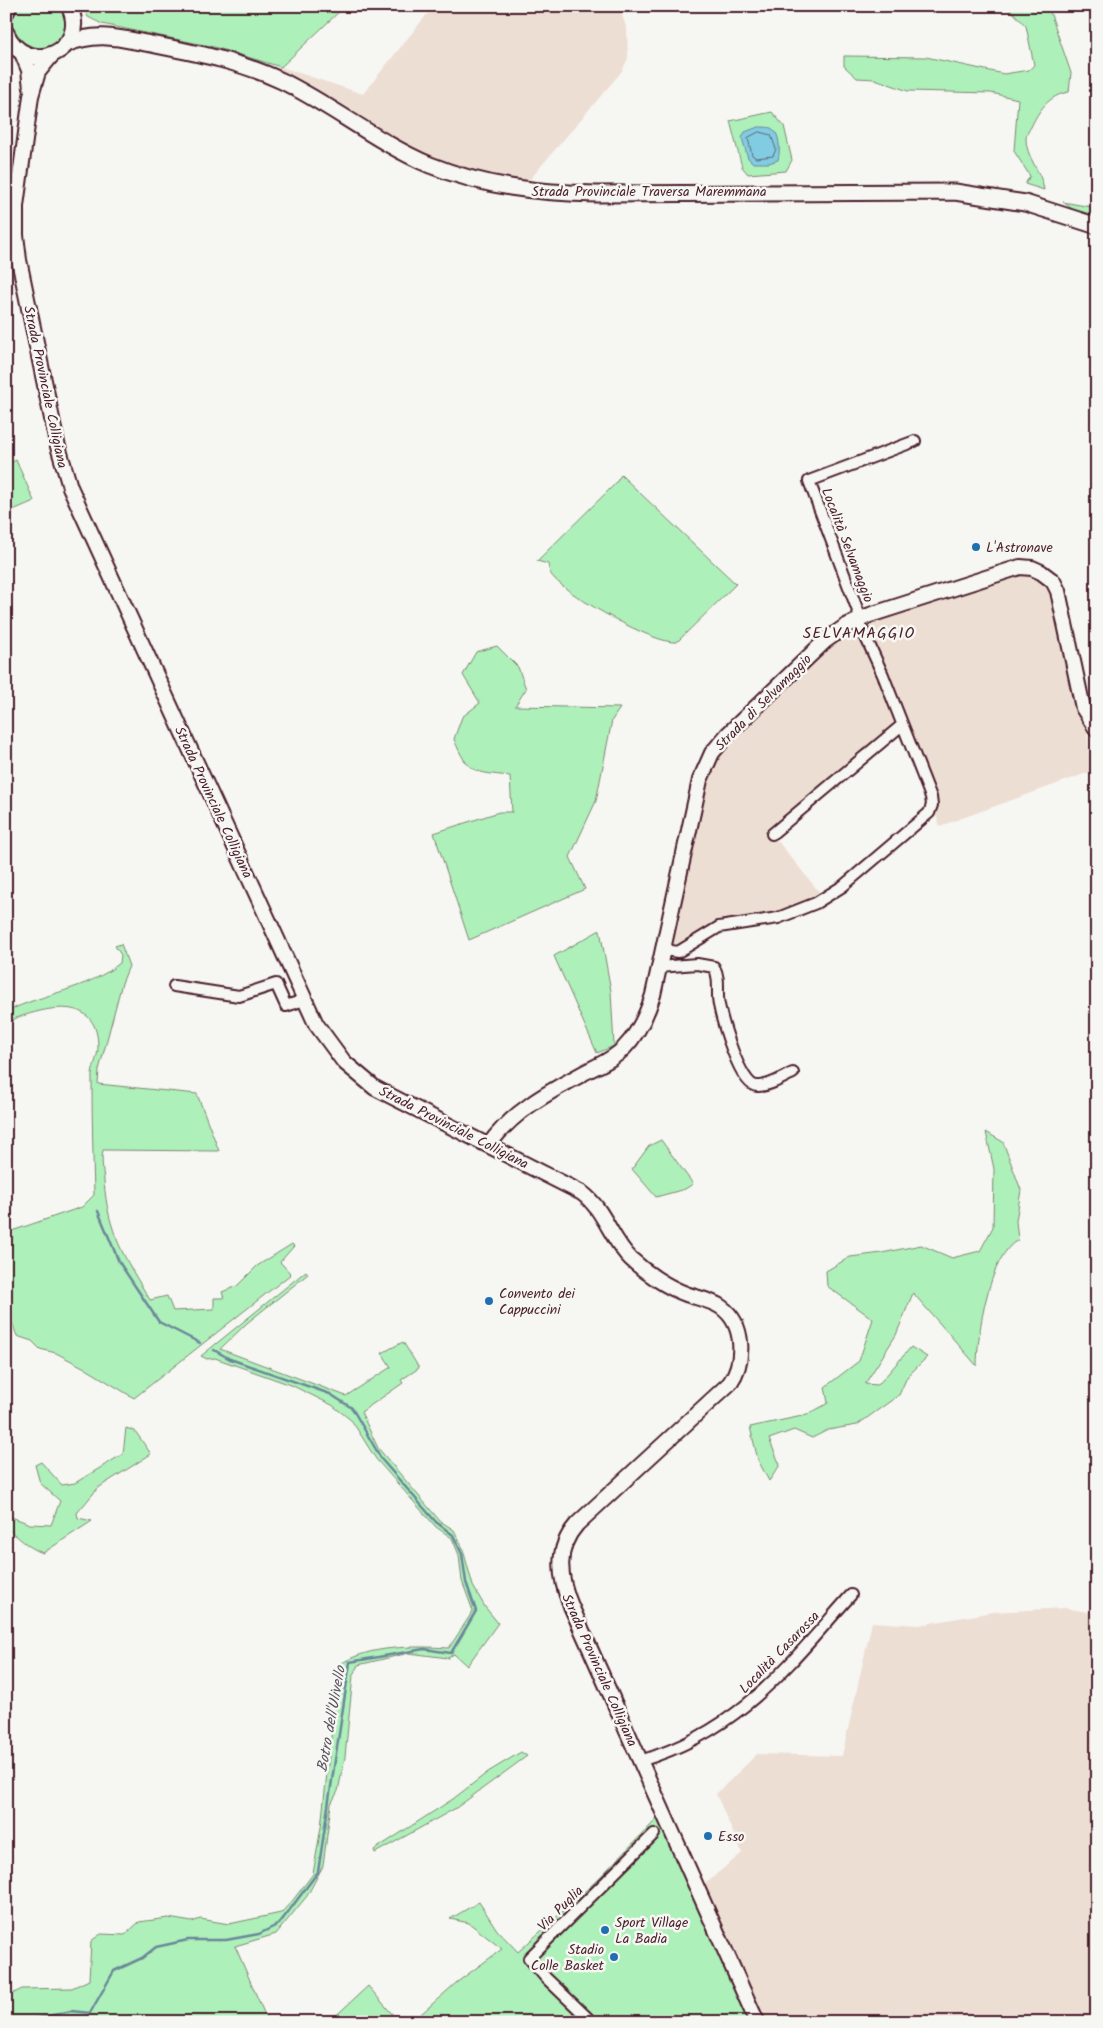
<svg xmlns="http://www.w3.org/2000/svg" width="1103" height="2028" font-family="Kalam,sans-serif">
<rect width="100%" height="100%" fill="#f6f6f2"/>
<filter id="ink" filterUnits="userSpaceOnUse"><feTurbulence type="fractalNoise" baseFrequency=".02" numOctaves="2"/><feDisplacementMap in="SourceGraphic" scale="10" xChannelSelector="R" yChannelSelector="G"/><feConvolveMatrix kernelMatrix="1 2 1 2 8 2 1 2 1" color-interpolation-filters="sRGB"/></filter>
<g filter="url(#ink)">
<!-- built -->
<path fill="#edded3" d="M429 6H619L627 30 628 58 622 71 525 185 472 173 419 154 278 73 281 67 363 94 428 13Z
M1004 570 1048 577 1086 715 1090 772 940 826 902 726 772 834 829 904 776 922 729 929 676 958 660 959 705 766 830 637Z
M1066 1608 1097 1614V2022H763L702 1886 742 1853 716 1794 757 1754 842 1756 872 1622 919 1625 993 1612Z"/>
<!-- green -->
<path fill="#aef0ba" stroke="#7c8872" d="M16 6H64L68 28C66 32 63 41 59 44 33 64 1 33 16 6Z
M82 6H345L281 67 214 47 102 24 88 17Z
M1007 6H1048L1071 73 1069 92C1049 95 1039 110 1031 127 1029 130 1026 135 1026 138 1025 156 1042 172 1044 190L1025 184 1030 176 1014 151 1018 99 991 93 908 91 875 79 857 78 844 66V56L926 57 1004 74 1029 70 1034 65 1026 26Z
M772 112 784 126 792 160 786 171 748 174 742 167 730 121Z
M1063 202 1097 208V220L1075 211Z
M6 237H10L15 266 6 274Z
M16 460 34 501 13 510 6 493V465Z
M621 475 736 584 677 642C655 645 569 596 554 578 550 574 549 570 548 564L537 561 615 484Z
M497 646 518 667 526 689 515 706 620 708 612 720 596 801 570 857 585 889 469 940 434 833 499 812H512L510 776C474 772 468 774 454 739L462 717 480 703 463 675 476 652Z
M600 930 611 991 614 1046 597 1053 554 956Z
M121 944 129 966 122 983 99 1070 98 1084 197 1094 219 1151 103 1150C101 1160 103 1170 104 1181 108 1233 124 1257 150 1300L167 1296 173 1311 214 1309V1298H224L222 1292 237 1286 257 1266 292 1244 294 1246 280 1262 291 1274 134 1398 83 1367 56 1353 40 1349 32 1341 17 1336C4 1305 6 1267 6 1233L82 1207 94 1195C93 1157 92 1119 92 1080 91 1069 98 1058 98 1047 98 990 39 1009 6 1022V1012C43 993 87 990 120 963L121 955 115 946Z
M986 1132 1003 1142 1021 1190 1016 1221 1018 1240C989 1255 977 1335 977 1366L913 1293 896 1335 865 1384 878 1385 911 1347 927 1357 907 1377 899 1395 857 1425 828 1430 812 1438 794 1430 769 1439 780 1465 769 1481 758 1460 750 1427 807 1415 828 1403 825 1387 859 1361 873 1319 827 1286 826 1271 850 1257 882 1253 921 1245 952 1258 980 1251 993 1227 994 1169Z
M661 1140 693 1184 685 1189 656 1197 632 1169 649 1146Z
M306 1271 308 1274 247 1323 220 1349 346 1396 391 1367 382 1353 403 1342 419 1368 401 1380 403 1383 361 1412 378 1448 440 1521 454 1530 462 1546 473 1586 485 1607 498 1623 467 1666 454 1654 448 1658 409 1653 358 1665 353 1675 345 1757 338 1791 331 1804 323 1866 307 1896 276 1934 235 1946 268 2022H6V1997L22 1989 72 1988 89 1980 91 1941 101 1934 125 1935 139 1922 168 1918 192 1922 200 1919 229 1924 281 1913 293 1900 313 1874 321 1827 339 1665C368 1645 415 1646 449 1648L473 1611 462 1581 459 1555 452 1538 436 1527 376 1459 352 1421 332 1405 291 1385 215 1358 207 1359 201 1356Z
M126 1428 135 1431 151 1454 98 1488 77 1513 78 1518 92 1521 43 1553C28 1548 19 1537 6 1528V1515L30 1524 51 1525 60 1501 40 1483 35 1465 41 1462 62 1485 75 1483 123 1454Z
M521 1752 527 1756 456 1808 375 1853 374 1850 453 1799 488 1772Z
M657 1819 751 2022H412L456 1983 502 1949 469 1923 450 1919 479 1902 497 1930 518 1952 595 1882Z
M368 1986 399 2022H329Z"/>
<!-- water -->
<path fill="#81cce2" stroke="#6b8799" d="M758 127C762 127 768 127 771 128 781 133 780 152 778 160L769 163H753L748 158 742 138 745 132Z"/>
<g fill="none" stroke-linecap="round" stroke-linejoin="round">
<!-- shore -->
<path stroke="#606474" stroke-width="1" d="M759 132 771 135 776 149 773 156 756 158 752 155 748 138Z"/>
<!-- stream -->
<path stroke="#6b8799" stroke-width="2.5" d="M1092 6 1097 24
M98 1211 119 1262 159 1322 200 1343
M21 2022 71 2011 90 2013 114 1971 142 1958 156 1947 188 1940H226L259 1934 279 1924 318 1872 350 1662 424 1649 451 1653 476 1611 466 1582 462 1554 453 1535 436 1522 382 1460 352 1408 330 1394 230 1359 214 1350"/>
<!-- street casing -->
<g stroke="#4a1f2b" stroke-width="14">
<path id="street" d="M861 619 809 481 915 441
M772 834 902 725
M663 950 678 952 719 927 778 918 816 903 843 886 929 813 932 805 931 797 883 675 858 620
M659 967 697 964 714 967C721 979 716 993 719 1005 722 1020 740 1086 757 1086 768 1087 783 1077 793 1073
M174 986 239 996 276 984 286 1006 304 1000
M640 1761C739 1732 786 1668 851 1595
M592 2022 546 1978 529 1958 654 1834"/>
</g>
<!-- secondary casing -->
<g stroke="#4a1f2b" stroke-width="18">
<path id="secondary" d="M22 53 29 70 31 88
M52 55 38 72 31 96 16 206V235L19 260 57 443 70 487 316 1024 344 1062 375 1088 582 1193C605 1210 611 1240 631 1259 646 1273 667 1287 686 1294 697 1298 711 1300 721 1307 745 1324 745 1361 730 1383L577 1524C555 1549 559 1577 571 1606L757 2022
M489 1145C512 1112 547 1093 582 1074 596 1066 613 1060 624 1048 638 1034 647 1014 653 995L700 780 712 753 728 734 825 641 846 626 870 615 1020 567 1032 568 1041 572 1053 581 1058 591 1083 708 1097 730"/>
</g>
<!-- primary casing -->
<g stroke="#4a1f2b" stroke-width="19">
<path id="primary" d="M6 12 9 6
M6 33C27 80 91 50 69 6
M66 44C97 31 119 38 151 44 196 53 240 61 282 81 333 106 378 143 430 165 485 187 539 193 597 194L955 192 1025 203 1097 226"/>
</g>
<!-- street -->
<use href="#street" stroke="#f6f6f2" stroke-width="10"/>
<!-- secondary -->
<use href="#secondary" stroke="#f6f6f2" stroke-width="14"/>
<!-- primary -->
<use href="#primary" stroke="#f6f6f2" stroke-width="15"/>
</g>
</g>
<!-- markers -->
<g fill="#1f6fb2" stroke="#f6f6f2" stroke-width="2">
<circle cx="976" cy="547" r="5"/>
<circle cx="489" cy="1301" r="5"/>
<circle cx="708" cy="1836" r="5"/>
<circle cx="605" cy="1930" r="5"/>
<circle cx="614" cy="1957" r="5"/>
</g>
<g text-anchor="middle" stroke-width="5" stroke-linejoin="round" paint-order="stroke">
<!-- street labels -->
<g font-size="14" fill="#4a1f2b" stroke="#f6f6f2">
<text x="649" y="196">Strada Provinciale Traversa Maremmana</text>
<text transform="translate(46 387) rotate(78)" y="5">Strada Provinciale Colligiana</text>
<text transform="translate(848 545) rotate(69)" y="5">Località Selvamaggio</text>
<text transform="translate(763 702) rotate(-45)" y="5">Strada di Selvamaggio</text>
<text transform="translate(214 802) rotate(65)" y="5">Strada Provinciale Colligiana</text>
<text transform="translate(454 1127) rotate(27)" y="5">Strada Provinciale Colligiana</text>
<text transform="translate(779 1652) rotate(-46)" y="5">Località Casarossa</text>
<text transform="translate(600 1670) rotate(66)" y="5">Strada Provinciale Colligiana</text>
<text transform="translate(560 1908) rotate(-45)" y="5">Via Puglia</text>
</g>
<!-- poi labels -->
<g font-size="14" fill="#4a1f2b" stroke="#f6f6f2" text-anchor="start">
<text x="986" y="552">L'Astronave</text>
<text x="499" y="1298">Convento dei<tspan x="499" dy="16">Cappuccini</tspan></text>
<text x="718" y="1841">Esso</text>
<text x="615" y="1927">Sport Village<tspan x="615" dy="16">La Badia</tspan></text>
<text x="604" y="1954" text-anchor="end">Stadio<tspan x="604" dy="16">Colle Basket</tspan></text>
</g>
<!-- water labels -->
<g font-size="15" font-style="italic" fill="#5a5362" stroke="#f6f6f2">
<text transform="translate(331 1719) rotate(-80)" y="5">Botro dell'Ulivello</text>
</g>
<!-- quarter labels -->
<g font-size="16" letter-spacing="1" fill="#4a1f2b" stroke="#f6f6f2">
<text x="859" y="638">SELVAMAGGIO</text>
</g>
</g>
<!-- margin -->
<rect width="1103" height="2028" fill="none" stroke="#f6f6f2" stroke-width="25"/>
<rect x="12" y="12" width="1078" height="2003" fill="none" stroke="#4a1f2b" stroke-width="2" filter="url(#ink)"/>
</svg>
